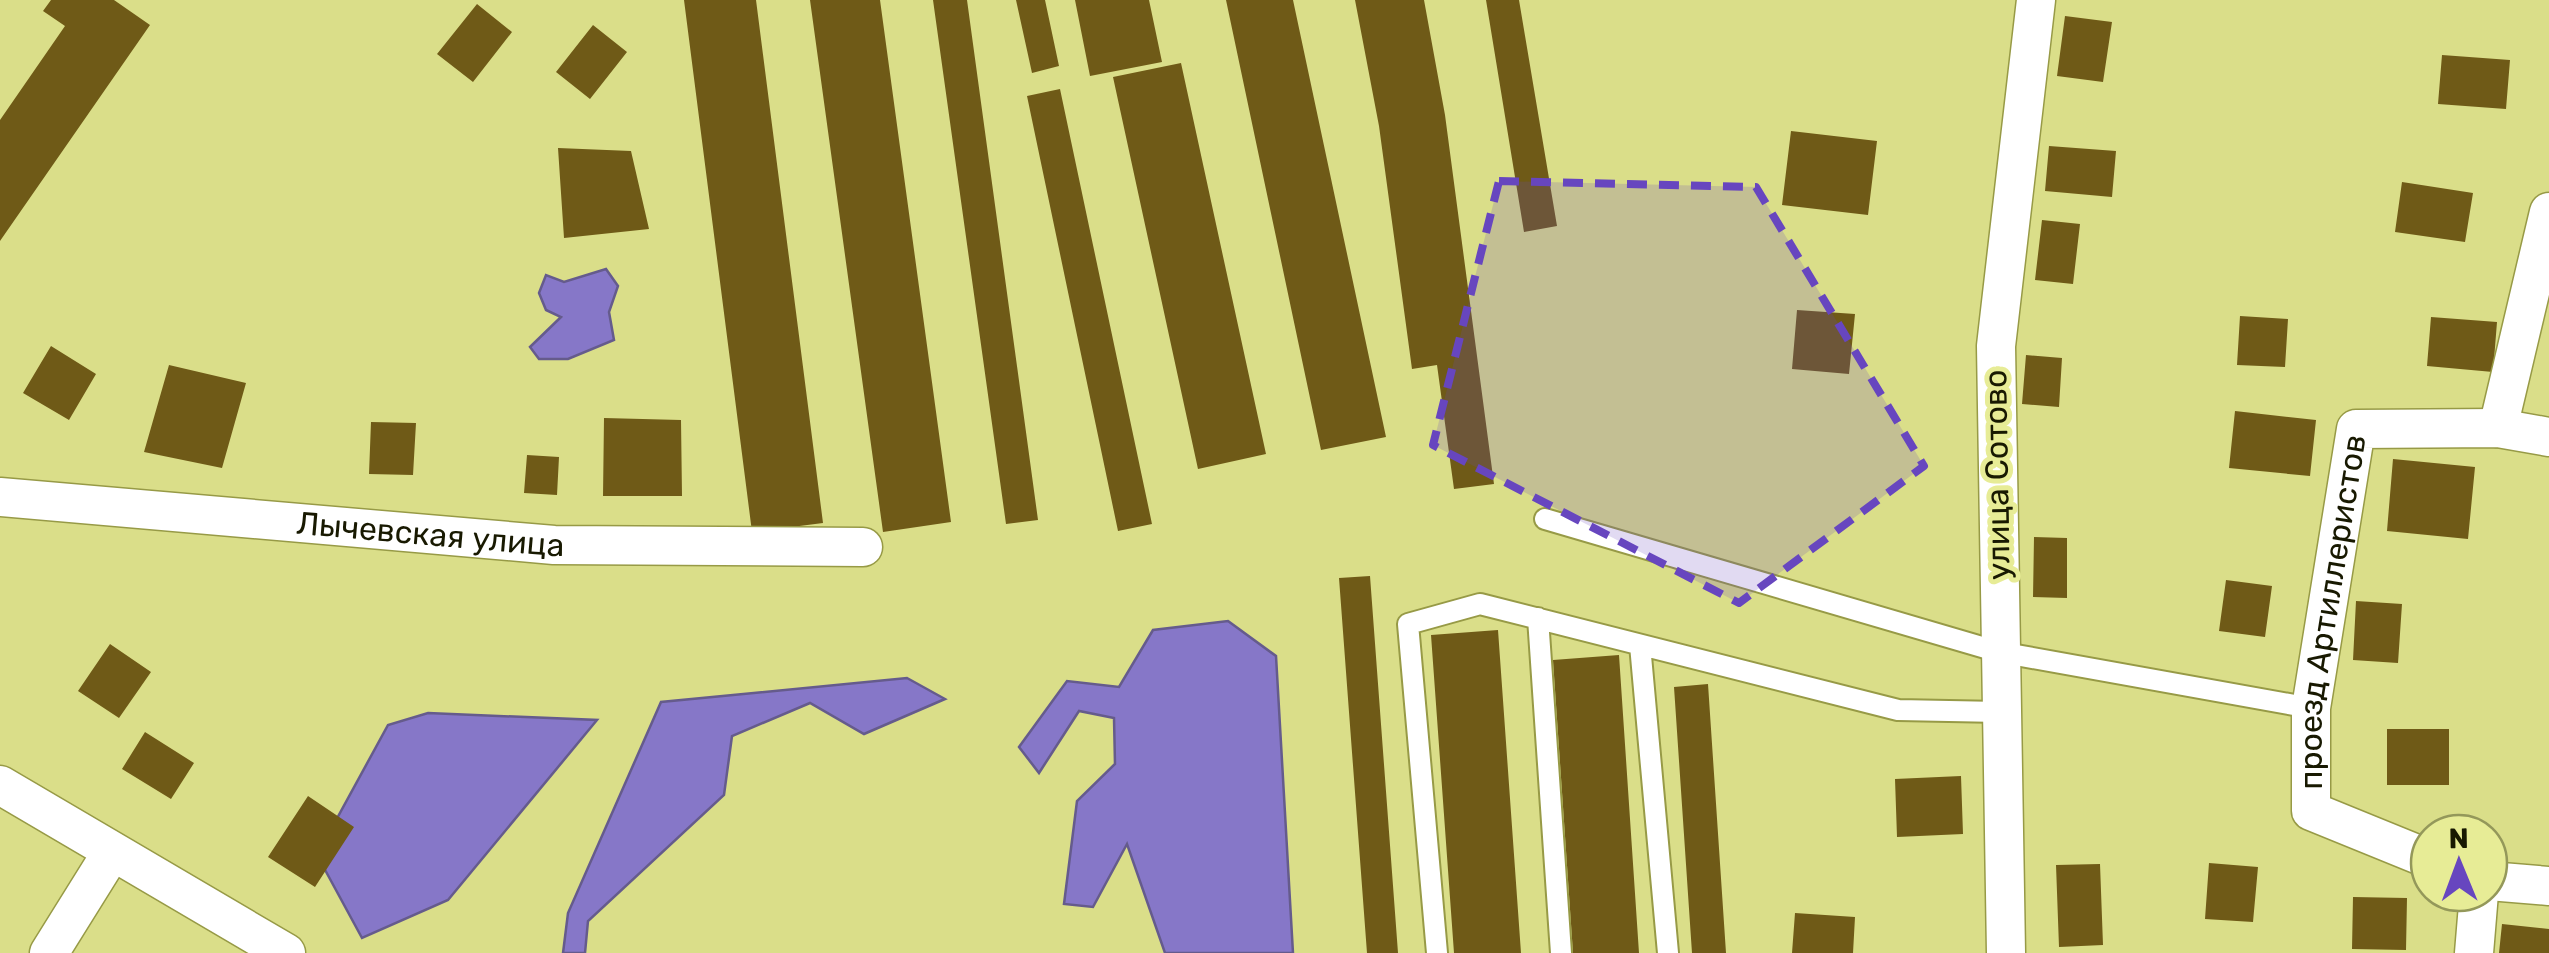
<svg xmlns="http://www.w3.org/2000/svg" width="2549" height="953" font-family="Rubik,sans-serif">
<rect width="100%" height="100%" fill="#dade89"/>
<!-- water -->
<path fill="#8677c8" stroke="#655b8c" stroke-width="2.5" d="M606 269 618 286 609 312 614 340 568 359H539L530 347 561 317 546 310 539 293 546 275 564 282Z
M1228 621 1276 656 1293 953H1165L1127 844 1093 907 1064 904 1077 801 1115 764 1114 718 1079 711 1039 773 1019 747 1067 681 1119 687 1153 630Z
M907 678 945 699 864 734 810 703 732 736 724 795 588 921 585 953H563L568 913 661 702Z
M428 713 597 720 448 900 362 938 317 855 388 725Z"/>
<!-- building -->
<path fill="#6f5a17" d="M51 0H114L150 25 0 241V120L65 26 43 11Z
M684 0H756L823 523 752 532Z
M810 0H880L951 522 883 532Z
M933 0H967L1038 520 1006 524Z
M1016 0H1045L1059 66 1032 73Z
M1075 0H1149L1162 62 1090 76Z
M1226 0H1293L1386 437 1321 450Z
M1355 0H1424L1445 115 1494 484 1454 489 1437 365 1412 369 1379 126Z
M1486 0H1519L1557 226 1524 232Z
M477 4 512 32 473 82 437 54Z
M2065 16 2112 22 2103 82 2057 76Z
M593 25 627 52 590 99 556 72Z
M2442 55 2510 60 2506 109 2438 104Z
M1181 63 1266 454 1198 469 1113 77Z
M1060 89 1152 524 1118 531 1027 96Z
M1791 131 1877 141 1868 215 1782 205Z
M2049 146 2116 151 2112 197 2045 191Z
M558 148 631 151 649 229 564 238Z
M2402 182 2473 193 2465 242 2395 232Z
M2042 220 2080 224 2073 284 2035 280Z
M1797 310 1855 314 1849 374 1792 369Z
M2240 316 2288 319 2285 367 2237 365Z
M2431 317 2497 322 2493 372 2427 366Z
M51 346 96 374 69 420 23 393Z
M2026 355 2062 358 2059 407 2022 404Z
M169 365 246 383 222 468 144 452Z
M2235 411 2316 420 2310 476 2229 468Z
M604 418 681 420 682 496H603Z
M371 422 416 423 413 475 369 474Z
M527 455 559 457 557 495 524 493Z
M2393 459 2475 467 2468 539 2387 531Z
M2034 537 2067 538V598L2033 597Z
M1370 576 1398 953H1367L1339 578Z
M2226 580 2272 586 2265 637 2219 631Z
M2356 601 2402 604 2398 663 2353 660Z
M1498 630 1521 953H1454L1431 635Z
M110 644 151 672 119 718 78 691Z
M1619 655 1639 953H1573L1553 660Z
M1708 684 1726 953H1692L1674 687Z
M2387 729H2449V785H2387Z
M145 732 194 763 171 799 122 769Z
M1961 776 1963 834 1897 837 1895 779Z
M308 796 354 827 315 887 268 857Z
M2209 863 2258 867 2253 922 2205 919Z
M2100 864 2103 945 2059 947 2056 865Z
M2353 897 2407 898 2406 950 2352 949Z
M1795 913 1855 917 1853 953H1792Z
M2502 924 2549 929V953H2499Z"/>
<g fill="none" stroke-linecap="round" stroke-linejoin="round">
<!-- service casing -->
<g stroke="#979a46" stroke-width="24">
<path id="service" d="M1545 519 1999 652 2311 708
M1538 618 1561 953
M1640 645 1668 953
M1437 953 1408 624 1480 604 1898 710 2000 712"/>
</g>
<!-- minor casing -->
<g stroke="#979a46" stroke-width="41">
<g id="minor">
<path d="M2498 428 2549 212"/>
<path id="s1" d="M0 497 554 545 863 547"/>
<path d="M0 785 286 953"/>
<path id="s2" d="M2429 859 2311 811V708L2356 429 2498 428 2549 437"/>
<path d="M2489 881 2549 886"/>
<path d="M49 953 112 852"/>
<path d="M2006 953 1996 346 2036 0"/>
<path d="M2474 953 2479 893"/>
</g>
</g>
<!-- service -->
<use href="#service" stroke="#fff" stroke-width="20"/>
<!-- minor -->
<use href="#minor" stroke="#fff" stroke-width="38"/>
</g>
<!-- marked area -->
<path fill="#6746bf" fill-opacity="0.2" stroke="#6746bf" stroke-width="8" stroke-dasharray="20 12" stroke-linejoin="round" d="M1499 181 1756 187 1924 466 1739 603 1433 445Z"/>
<g text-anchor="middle" stroke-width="10" stroke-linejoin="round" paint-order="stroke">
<!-- street labels -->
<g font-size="32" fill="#181901" stroke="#e7ec96">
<text transform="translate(1997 475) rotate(-91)" y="11">улица Сотово</text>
<text dy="11" stroke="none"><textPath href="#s1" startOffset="432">Лычевская улица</textPath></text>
<text dy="11" stroke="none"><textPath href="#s2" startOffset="328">проезд Артиллеристов</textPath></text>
</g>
</g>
<!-- north arrow -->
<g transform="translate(2459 863) rotate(359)"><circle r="48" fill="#e7ec96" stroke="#94985a" stroke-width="2.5"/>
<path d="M0-8L18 38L0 25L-18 38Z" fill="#6746bf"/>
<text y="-15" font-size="28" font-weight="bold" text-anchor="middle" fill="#181901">N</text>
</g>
</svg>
